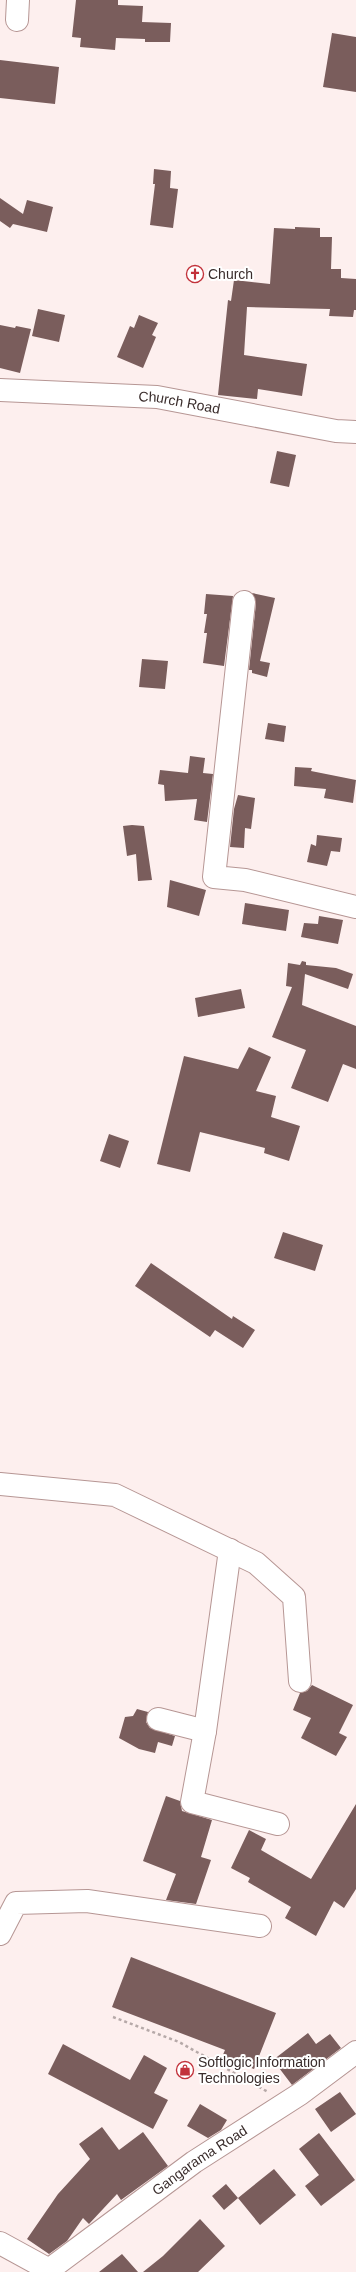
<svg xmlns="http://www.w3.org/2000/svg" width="356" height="2272" font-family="Helvetica,sans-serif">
<rect width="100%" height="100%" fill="#fdefee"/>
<!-- building -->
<path fill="#7a5d5c" d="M76 0H118V5L143 6 142 22 171 23 170 42H145V39L116 38 115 50 80 47 81 38 72 37Z
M332 33 356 37V92L323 87Z
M0 60 59 67 55 104 0 98Z
M154 169 171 171 170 188 178 189 173 228 150 225 155 184H153Z
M0 198 23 214 27 200 53 207 47 232 13 224 10 228 0 221Z
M295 227 320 228V237H332L331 269H341V278L356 279V310H354L353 317 329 316 330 309 247 307 244 355 307 364 302 396 258 389 257 399 218 395 228 300 231 301 234 280 270 284 274 228 295 229Z
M38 309 65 315 59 342 32 336Z
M139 315 158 323 152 335 156 337 143 368 117 357 130 326 134 328Z
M0 325 15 328 16 326 31 329 20 373 0 368Z
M277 451 296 455 289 487 270 483Z
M252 593 275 598 260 661 270 663 267 677 252 673V670H249L256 603Z
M206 594 233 596 224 666 203 663 207 633H204L207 614H204Z
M142 659 168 661 165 689 139 687Z
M268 723 286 726 284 742 265 739Z
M190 756 205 758 203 773 213 774 207 822 194 820 197 799 165 801 164 785 158 784 160 770 188 773Z
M295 767 312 768 311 771 356 780 353 803 324 798 326 789 294 786Z
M238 795 255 798 251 829 245 828 244 848 230 847 234 809Z
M132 825 144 826 152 880 138 881 136 854 127 856 123 826Z
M317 835 342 838 340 852 331 851 327 866 307 862 311 844 316 846Z
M170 880 206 890 199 916 167 907Z
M245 903 289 910 286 931 242 924Z
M319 916 343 920 338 944 301 937 304 923 318 924Z
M302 961 306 962V965L336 968 353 974 348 989 305 974 302 1005 356 1026V1069L343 1064 328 1102 291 1088 306 1050 272 1037 292 987 286 986 288 963 300 965Z
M241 989 245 1008 198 1017 195 998Z
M249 1047 271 1057 256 1091 276 1096 271 1117 300 1126 289 1161 264 1153 265 1148 200 1132 190 1172 157 1164 184 1056 238 1069Z
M109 1134 129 1141 120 1168 100 1161Z
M283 1232 323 1245 315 1271 274 1258Z
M151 1263 232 1319 233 1316 255 1330 243 1348 215 1330 210 1337 135 1286Z
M312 1685 353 1705 339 1733 347 1737 336 1756 301 1738 311 1718 293 1710 300 1693 307 1691Z
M137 1709 148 1712 146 1722 150 1728 175 1736 172 1746 158 1742 155 1753 139 1749 119 1738 125 1717 133 1716Z
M166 1796 180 1801 182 1811 212 1820 201 1857 211 1860 196 1904 166 1900 176 1874 143 1861Z
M356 1804V1889L344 1908 334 1901 316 1936 285 1918 291 1907 248 1882 250 1878 231 1868 249 1830 266 1839 261 1850 311 1879Z
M131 1957 276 2013 254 2069 222 2057 225 2050 112 2007Z
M308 2033 316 2044 330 2034 341 2048 292 2085 273 2060Z
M63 2044 130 2080 144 2055 167 2068 154 2093 168 2100 153 2129 48 2074Z
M340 2092 356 2114 331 2132 315 2109Z
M200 2104 227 2120 221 2130 208 2138 187 2126Z
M102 2127 119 2150 143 2132 168 2166 121 2200 117 2194 89 2224 83 2218 67 2241 49 2254 27 2239 58 2194 90 2159 79 2144Z
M319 2133 355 2180 321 2206 305 2186 319 2175 299 2149Z
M274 2169 296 2195 260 2225 238 2198Z
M226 2184 238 2198 224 2210 212 2196Z
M200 2219 225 2246 198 2272H143L163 2256Z
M122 2254 138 2272H99Z"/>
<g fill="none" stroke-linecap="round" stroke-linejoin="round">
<!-- minor casing -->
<g stroke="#b69694" stroke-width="24">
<g id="minor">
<path d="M17 20 18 0"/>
<path id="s1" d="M0 390 157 397 336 431 356 432"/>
<path d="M244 602 214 877 245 880 356 907"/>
<path d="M0 1484 115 1495 256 1563 294 1597 300 1681"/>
<path d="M158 1719 205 1731 230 1550"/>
<path d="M205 1731 192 1802 278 1824"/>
<path d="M0 1934 16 1903 87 1901 260 1926"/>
<path d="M0 2243 53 2272"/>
<path id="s2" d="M46 2272 194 2162 300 2094 356 2052"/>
</g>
</g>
<!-- path -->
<path stroke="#b6a9a8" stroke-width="2.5" stroke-dasharray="3 3" stroke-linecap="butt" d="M113 2017 179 2042 268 2092"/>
<!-- minor -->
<use href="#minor" stroke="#fff" stroke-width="22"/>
</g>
<!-- icons -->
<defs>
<g id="church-ring" transform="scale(0.9)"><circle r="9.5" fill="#fff" stroke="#c2323b" stroke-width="1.5"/><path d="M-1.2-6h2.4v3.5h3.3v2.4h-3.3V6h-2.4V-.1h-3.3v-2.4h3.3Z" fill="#c2323b"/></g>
<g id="shop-ring" transform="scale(0.9)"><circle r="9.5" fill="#fff" stroke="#c2323b" stroke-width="1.5"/><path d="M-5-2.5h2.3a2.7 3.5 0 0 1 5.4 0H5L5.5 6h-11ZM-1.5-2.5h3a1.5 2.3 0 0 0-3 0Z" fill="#c2323b"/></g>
</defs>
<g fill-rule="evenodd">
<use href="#church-ring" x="195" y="274"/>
<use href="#shop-ring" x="185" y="2070"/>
</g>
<g text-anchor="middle" stroke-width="4" stroke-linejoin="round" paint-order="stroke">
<!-- poi labels -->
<g font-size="14" fill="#392c2b" stroke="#fff" text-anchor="start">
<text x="208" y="279">Church</text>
<text x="198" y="2067">Softlogic Information<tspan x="198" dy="16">Technologies</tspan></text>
</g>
<!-- street labels -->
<g font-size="14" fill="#392c2b" stroke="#fff">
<text dy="5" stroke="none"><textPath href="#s1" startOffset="180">Church Road</textPath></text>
<text dy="5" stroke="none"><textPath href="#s2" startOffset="190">Gangarama Road</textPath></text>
</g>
</g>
</svg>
